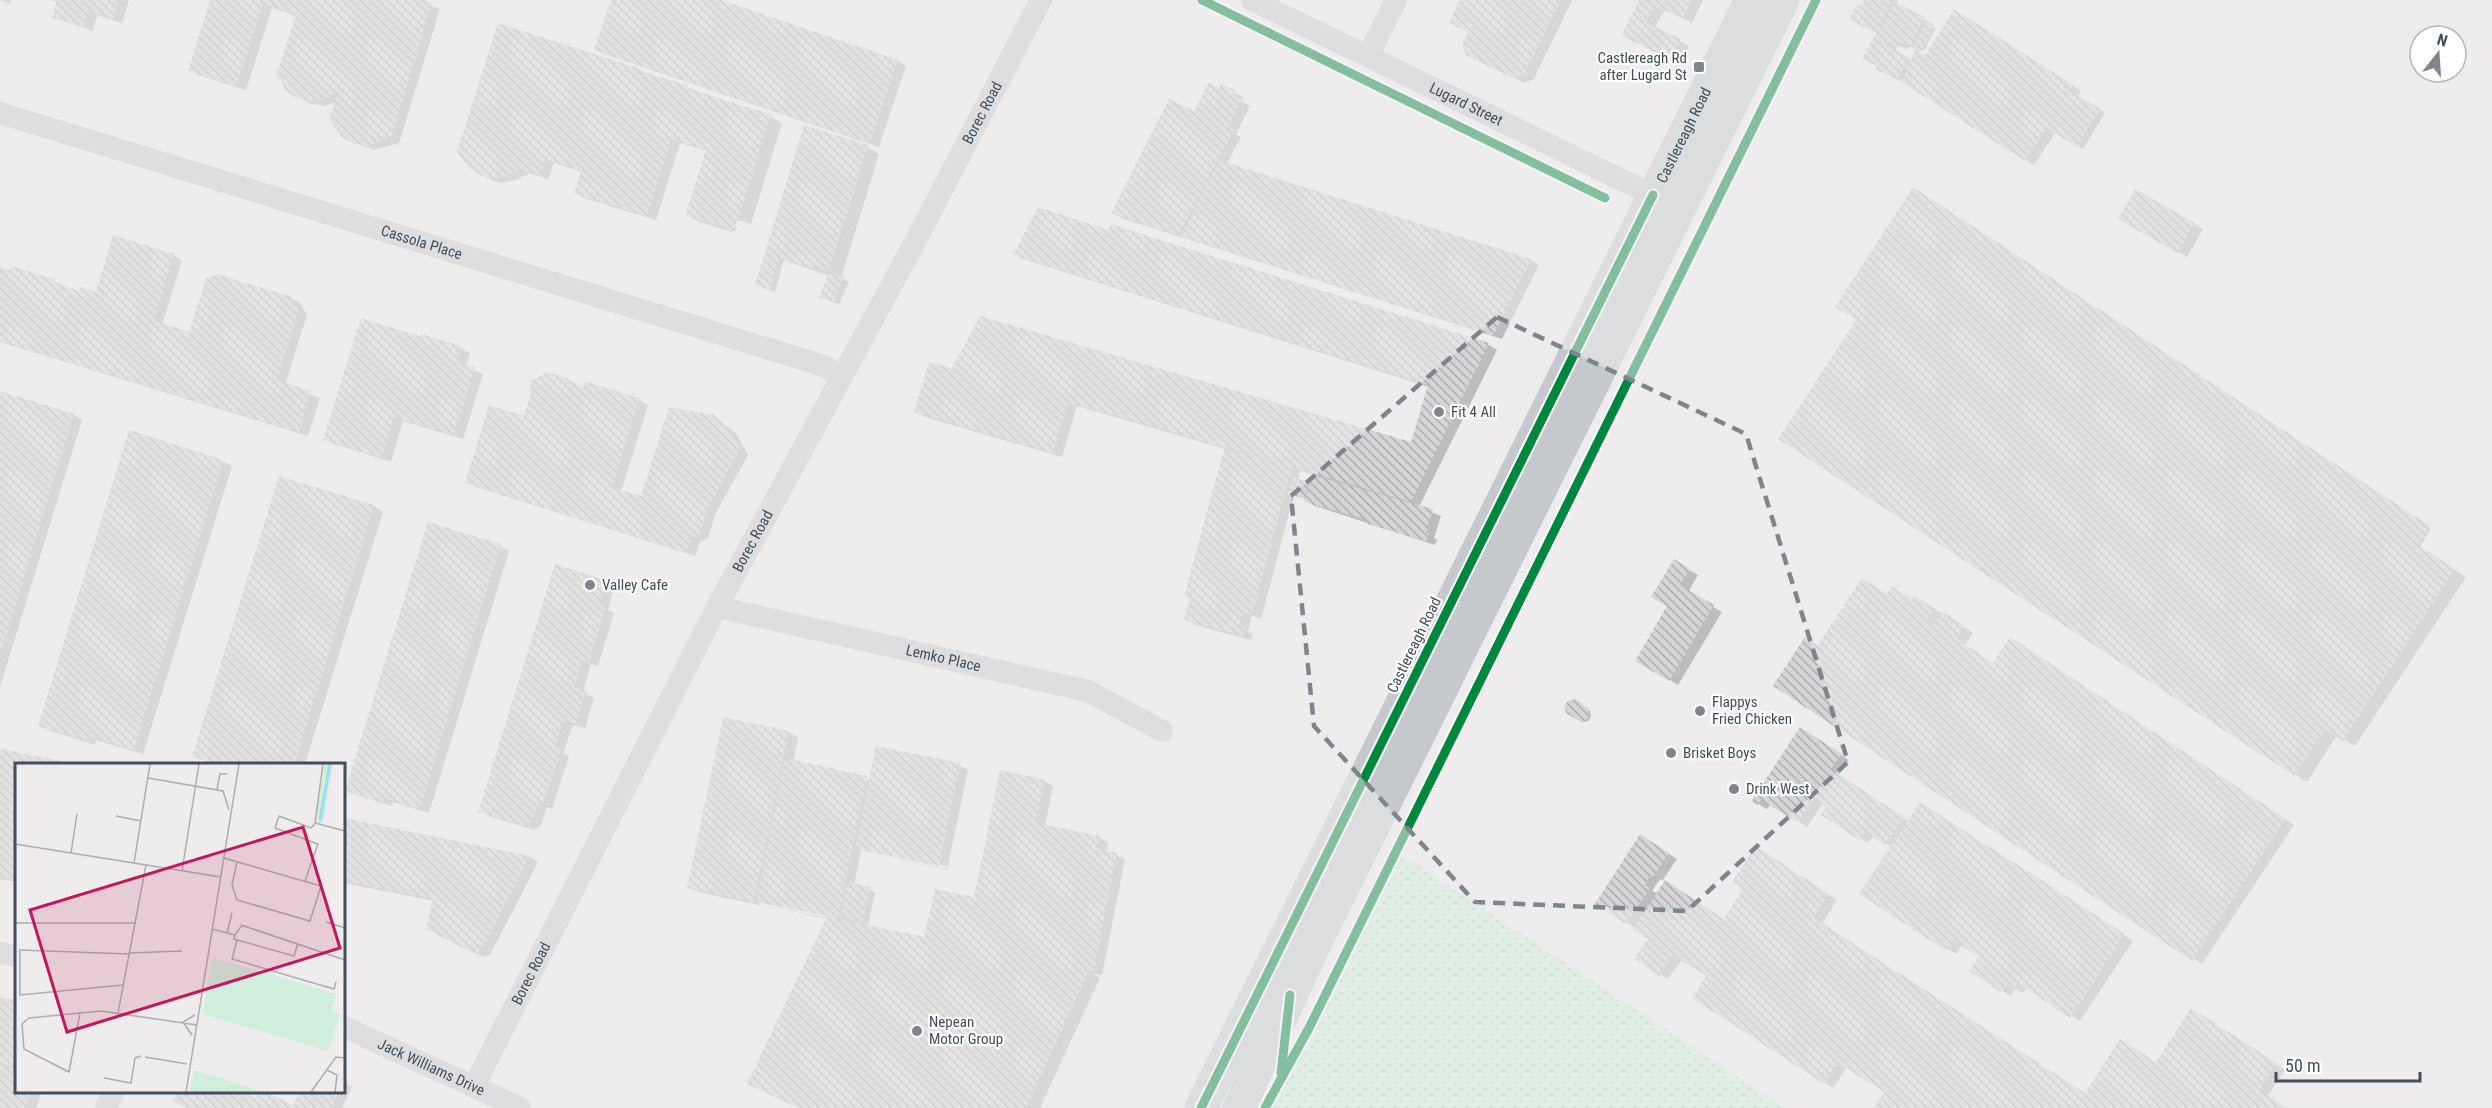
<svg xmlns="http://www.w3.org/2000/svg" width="2492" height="1108" font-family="'Roboto Condensed',sans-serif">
<defs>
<pattern id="grass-dots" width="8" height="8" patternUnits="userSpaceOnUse" patternTransform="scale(1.5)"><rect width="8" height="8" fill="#cfefdc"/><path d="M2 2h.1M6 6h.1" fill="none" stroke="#b3cfbf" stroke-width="1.8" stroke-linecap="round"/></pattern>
<pattern id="building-back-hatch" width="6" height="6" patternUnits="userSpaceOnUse" patternTransform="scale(1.5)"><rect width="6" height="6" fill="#d5d4d7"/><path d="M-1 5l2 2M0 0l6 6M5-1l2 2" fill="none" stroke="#aeaeb1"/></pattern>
</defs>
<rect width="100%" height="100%" fill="#eeecec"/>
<!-- grass -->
<path fill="url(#grass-dots)" d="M1398 852 1785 1108H1272Z"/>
<!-- shadow -->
<path fill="#0003" fill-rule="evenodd" d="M0 0H11L10 4Z
M51 0H129L122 23 97 15 93 31 53 17 58 2Z
M212 0H418L440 9 399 143 374 150 353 142 337 101 326 106 311 104 291 93 278 76 297 16 272 8 246 90 198 75 190 70Z
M612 0H716L898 61 906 66 879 147 604 54 595 49Z
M1462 0H1572L1534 79 1524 83 1477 59Z
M1640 0H1703L1692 23 1665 9 1655 28 1689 46 1680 64 1632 40Z
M1866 0H1897V5L1933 24 1932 26 1936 28 1924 51 1920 50 1919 53 1925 57 1963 16 2081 91 2078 96 2105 113 2083 149 2056 132 2034 165 1903 82 1877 69 1878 33 1862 8ZM1898 45 1907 50 1909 46 1918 50 1911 60 1895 52Z
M640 70 650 75 770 116 782 123 751 224 738 220 735 225 737 229 732 232 699 222 687 215 707 151 680 143 656 220 584 198 575 193 582 172 554 163 548 179 528 173 527 176 525 175 516 180 502 183 492 181 472 169Z
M1222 86 1243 97 1241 101 1250 106 1236 134 1241 137 1227 164 1530 260 1539 265 1502 339 1121 218 1113 213 1194 113 1220 90Z
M867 147 879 154 841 278 849 282 839 304 820 297 829 276 784 260 775 292 756 285Z
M2135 191 2203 229 2187 257 2120 218Z
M1922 194 2431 528 2420 547 2466 577 2355 746 2337 735 2307 782 1780 439 1858 320Z
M1111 226 1489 345 1497 350 1419 507 1441 516 1434 538 1437 540 1435 545 1315 506 1306 501 1307 499 1294 495 1261 619 1252 616 1248 632 1253 634 1251 640 1195 625 1186 619 1191 600 1186 596 1225 449 1077 406 1062 457 925 417 916 412 953 370 1412 444 1429 387 1023 259 1015 254 1110 232ZM1300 471 1314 475 1311 484 1298 480Z
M173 255 182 260 162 325 190 334 291 298 301 304 307 315 285 385 320 398 308 436 0 342V269L54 281 80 293 97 294Z
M362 320 461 348 470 353 466 366 483 374 463 439 403 421 391 462 334 444 325 439Z
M567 379 576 384 575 386 584 389 586 383 640 400 648 405 621 492 642 498 714 417 735 432 748 455 716 513 708 538 700 542 695 556 476 487 467 482 525 418Z
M0 392 74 415 82 420 0 687Z
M223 461 232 466 143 754 96 740 95 745 48 730 40 725Z
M280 478 374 506 383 512 305 764H214L194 756Z
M500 546 509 551 429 813 393 802 391 806 356 795 347 790Z
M1674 561 1698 575 1688 592 1722 612 1678 685 1637 660 1669 606Z
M598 579 613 590 608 610 614 613 598 666 591 664 583 692 594 698 585 728 573 725 563 753 569 756 552 809 547 807 541 825 534 830 489 816 480 811Z
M1888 595 1923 602 1952 619 1973 633 1965 645 1994 664 2019 644 2294 825 2202 964 1775 686 1819 647Z
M1574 701 1590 711 1591 717 1588 721 1582 722 1567 712Z
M724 718 789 732 798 737 793 762 870 780 959 765 968 770 947 870 861 851 854 885 875 892 868 926 926 938 975 899 1045 781 1053 786 1045 826 1099 838 1108 843 1107 852 1125 859 1102 975 1092 973 1100 978 1040 1108H798L827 919 765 905 828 918V915L759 901V904L763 906 698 892 689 887ZM864 849 946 866V869L864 852Z
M1809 734 1849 760 1839 775 1909 821 1929 809 2133 941 2080 1021 2027 987 2023 993 2015 989 2011 996 1971 971 1981 956 1962 944 1956 954 1947 949 1892 847 1873 836 1868 843 1860 838 1823 803 1807 827 1771 804 1767 809 1753 801Z
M0 750 71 764H16V882L0 879Z
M344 820 530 857 538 862 490 955 483 957 437 934 434 901 344 883Z
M1649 841 1677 859 1662 881 1660 879 1652 891 1725 921 1765 853 1837 900 1822 924 2086 1094 2157 1064 2200 1015 2285 1070 2268 1096 2286 1108H1876L1886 1092 1847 1067 1833 1088 1825 1083 1708 976 1682 959 1668 979 1660 974 1650 938 1597 903Z
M0 998 16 1002V1092H42L36 1108H0Z
M344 1081 352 1087 342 1108H188L175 1101 179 1092H238L257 1100 261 1093 264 1092 294 1107 302 1092H344Z"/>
<!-- building -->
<path fill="url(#building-back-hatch)" d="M57 0H119L114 19 89 11 84 27 52 18Z
M210 0H423L432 3 391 139 387 138 369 146 354 144 343 138 329 120 337 95 334 94 325 99 310 102 295 97 285 90 279 77 276 76 296 15 263 4 237 86 188 71Z
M611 0H721L898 60 870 143 594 50Z
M1460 0H1561L1525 74 1515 79 1466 55 1462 44 1468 32 1449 23Z
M1639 0H1692L1683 19 1655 6 1647 23 1681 39 1671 60 1621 36Z
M1864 0H1892L1879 26 1882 27 1894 2 1925 17 1910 47 1899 42 1897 46 1889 42 1886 46 1909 57 1897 80 1875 69 1877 66 1862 59 1876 33 1849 20 1857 4 1861 6Z
M1954 9 2073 85 2070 90 2100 109 2077 147 2047 128 2025 161 1901 82 1907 70 1904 69 1916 50 1925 55Z
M1926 22 1934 26 1921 51 1913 47Z
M498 23 641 69 640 71 688 85 687 89 771 114 739 218 733 223 736 228 729 231 726 227 685 216 706 150 671 139 647 216 574 194 581 170 545 160 541 173 538 175 519 169 518 172 515 171 507 176 492 179 482 176 471 170 457 152Z
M1208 83 1219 88 1221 84 1235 90 1233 95 1242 100 1228 128 1233 131 1179 235 1111 213 1169 99 1194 111Z
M804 125 868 145 829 271 815 267V269L779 258 770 290 755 285Z
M1219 160 1531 259 1493 336 1181 236Z
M1913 187 2430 526 2418 545 2455 569 2343 741 2325 729 2294 776 1778 439 1856 320 1835 307Z
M2135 189 2195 223 2177 253 2118 219Z
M1038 207 1109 230 1110 224 1489 343 1411 502 1292 467 1252 615 1243 612 1239 627 1245 628 1243 636 1184 620 1190 599 1184 597 1224 449 1286 465 1068 402 1053 453 914 412 929 362 952 368 980 316 1411 442 1428 385 1013 255Z
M113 235 174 254 154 320 189 332 206 279 217 274 292 297 299 309 277 380 311 391 299 432 0 342V267L9 270 11 266 55 279 54 283 79 291 80 287 96 292Z
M829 272 844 277 834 302 819 298Z
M361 318 419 336 416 351 421 334 462 346 457 362 475 367 454 435 394 417 382 458 323 440Z
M548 372 568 378 567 382 583 387 585 381 640 398 612 487 641 496 669 407 714 415 726 425 740 449 708 508 699 534 697 537H691L686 553 465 483 489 405 524 416 531 393 528 392 532 380Z
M0 391 74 414 1 653H0Z
M129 430 224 460 134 750 88 736 86 741 38 726Z
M1312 475 1433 509 1426 533H1429L1426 541 1368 524 1369 520 1304 502Z
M279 476 374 505 295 764H256L244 761 242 764H217L192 757Z
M1293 477 1309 482 1304 498 1288 494Z
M428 522 501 544 420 809 384 798 382 803 345 791Z
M1674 559 1690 569 1680 585 1714 605 1669 681 1635 661 1667 606 1651 597Z
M555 564 601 579 605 588 600 604 606 606 589 663 582 660 574 687 586 691 576 724 564 721 555 748 561 750 543 805 538 803 533 820 524 826 478 812Z
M1862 578 1887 594 1892 586 1912 599 1914 595 1935 609 1927 620 1934 625 1943 612 1965 626 1957 639 1993 663 2010 637 2286 819 2192 961 1773 686 1805 637 1818 645Z
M1575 699 1588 708 1589 716 1585 721H1579L1566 713 1564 706 1568 701Z
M723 717 789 731 754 902 687 888Z
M1800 727 1842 754 1831 769 1904 817 1885 845 1864 832 1859 840 1821 815 1826 807 1814 799 1798 823 1761 800 1757 805 1751 802Z
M876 746 960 763 939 866 855 849Z
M0 749 73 763 16 764V866L14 880 0 877Z
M785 758 867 776 838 919 924 937 935 889 974 897 1000 770 1045 780 1036 823 1100 836 1098 848 1117 853 1094 971 1089 970 1086 977 1026 1108H798L747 1084 827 916 756 902Z
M1920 802 2125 934 2070 1018 2018 983 2013 990 2006 985 2001 992 1969 971 1979 957 1953 940 1946 951 1859 894Z
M344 818 530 856 481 951 473 953 426 929 433 899 344 881Z
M1640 834 1669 853 1653 877 1650 875 1645 885 1650 888 1626 924 1595 904Z
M1756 846 1829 894 1814 918 2085 1093 2120 1039 2156 1062 2191 1008 2277 1063 2260 1090 2287 1108H1874L1884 1092 1838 1063 1824 1084 1692 998 1706 976 1672 955 1659 976 1634 959 1648 939 1633 929 1665 880 1724 919 1743 889 1732 882Z
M848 882 870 887 863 922 840 917Z
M0 997 16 1000V1068L0 1063Z
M0 1063 16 1070V1092H31L25 1108H0Z
M178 1092H241L256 1098 259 1092H266L293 1105 300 1092H339L331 1108H187L173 1101Z"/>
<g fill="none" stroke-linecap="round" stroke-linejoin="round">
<!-- street -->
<g stroke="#cacdd1" stroke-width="22">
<path id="s1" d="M1252 0 1665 201"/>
<path d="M1368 56 1396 0"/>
<path id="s2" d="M0 113 818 364 842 375"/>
<path id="s3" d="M717 607 1088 691 1162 731"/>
<path d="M0 953 16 956"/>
<path id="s4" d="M344 1027 520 1108"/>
<path id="s5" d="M474 1086 717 607 916 240 1041 0"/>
<path d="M106 1108 113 1092"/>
</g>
<!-- primary -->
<g stroke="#c5c9cd" stroke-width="33">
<path id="s6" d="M1201 1108 1751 0"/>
<path d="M1239 1108 1314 946 1783 0"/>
</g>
<!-- cycleway casing -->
<g stroke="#fff" stroke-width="13">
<path id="cycleway" d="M1202 0 1605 198
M1281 1073 1290 995
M1201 1108 1653 195
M1265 1108 1309 1028 1816 0"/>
</g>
<!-- cycleway -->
<use href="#cycleway" stroke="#00873e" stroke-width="9"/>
</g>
<!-- marked area -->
<path d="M0 0H2492V1108H0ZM1497 317 1746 434 1848 762 1687 911 1475 902 1314 726 1291 496Z" fill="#eeecec" fill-opacity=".55" fill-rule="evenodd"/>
<path fill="none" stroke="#7f858d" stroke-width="4.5" stroke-dasharray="12 8" stroke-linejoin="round" d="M1497 317 1746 434 1848 762 1687 911 1475 902 1314 726 1291 496Z"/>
<!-- markers -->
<g fill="#7f858d" stroke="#fff" stroke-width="2">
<rect x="1693" y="61" width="12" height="12" rx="3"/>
<circle cx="1439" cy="412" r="6"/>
<circle cx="590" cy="585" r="6"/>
<circle cx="1700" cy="711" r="6"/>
<circle cx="1671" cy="753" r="6"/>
<circle cx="1734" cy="789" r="6"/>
<circle cx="917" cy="1031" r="6"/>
</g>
<g text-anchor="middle" stroke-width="4.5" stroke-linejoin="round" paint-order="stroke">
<!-- poi labels -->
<g font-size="15" fill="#434e5a" stroke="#fff" text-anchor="start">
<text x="1687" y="63" text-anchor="end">Castlereagh Rd<tspan x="1687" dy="17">after Lugard St</tspan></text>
<text x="1451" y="417">Fit 4 All</text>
<text x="602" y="590">Valley Cafe</text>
<text x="1712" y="707">Flappys<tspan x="1712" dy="17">Fried Chicken</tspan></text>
<text x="1683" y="758">Brisket Boys</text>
<text x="1746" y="794">Drink West</text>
<text x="929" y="1027">Nepean<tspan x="929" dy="17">Motor Group</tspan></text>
</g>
<!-- street labels -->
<g font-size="15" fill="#434e5a" stroke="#fff">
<text dy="5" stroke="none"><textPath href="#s1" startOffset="238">Lugard Street</textPath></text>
<text dy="5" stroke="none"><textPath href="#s5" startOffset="1098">Borec Road</textPath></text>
<text dy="5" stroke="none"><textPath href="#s6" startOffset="1086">Castlereagh Road</textPath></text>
<text dy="5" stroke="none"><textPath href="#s2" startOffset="441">Cassola Place</textPath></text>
<text dy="5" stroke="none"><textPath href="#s5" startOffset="612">Borec Road</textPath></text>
<text transform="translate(1414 645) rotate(-64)" y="5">Castlereagh Road</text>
<text dy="5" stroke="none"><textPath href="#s3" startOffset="232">Lemko Place</textPath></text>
<text dy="5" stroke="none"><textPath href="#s5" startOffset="126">Borec Road</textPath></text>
<text dy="5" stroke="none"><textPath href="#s4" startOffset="96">Jack Williams Drive</textPath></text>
</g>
</g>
<!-- overview -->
<g transform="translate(15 763)">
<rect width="330" height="330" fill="#eeecec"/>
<path d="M310 1H318L308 60H304L301 50ZM197 194 321 231 316 248 325 251 313 288 188 251ZM179 307 249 329H175Z" fill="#cfefdc"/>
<path fill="none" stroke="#a0dbf0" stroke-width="3" d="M305 58 315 1"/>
<path fill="none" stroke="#aaadb2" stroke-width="1.5" d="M308 1 300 60 330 68M133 15 208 28 214 47M202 26 205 11H212M101 53 126 58M0 81 206 114M56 90 62 51M209 95 306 123 295 158 222 137 217 122 222 99M119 100 135 1M167 108 184 1M290 118 303 81 260 65 264 53 296 65 300 61M311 159 330 165M0 160H120M226 162 330 197M197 166 220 172 227 162M212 170 217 150M220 172 219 176 279 193 283 180M222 177 217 196 319 226 321 219M114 190 167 188M108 222 5 232V187L114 191M65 250 54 309 9 286 7 261 14 255 65 250 86 248 182 262M103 250 131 102M177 272 168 259 180 252M130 294 172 301M312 307 322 312 320 329M89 315 116 320 120 295 126 293M171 329 224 1M296 329 321 294 330 295"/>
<path fill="#c2185b" fill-opacity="0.15" stroke="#c2185b" stroke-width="3" d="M288 64 325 185 52 269 15 147Z"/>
<rect width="330" height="330" fill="none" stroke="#434e5a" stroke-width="3"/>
</g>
<!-- north arrow -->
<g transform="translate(2438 54) rotate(17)"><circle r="28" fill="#ffffff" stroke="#b4b8bd" stroke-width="1.5"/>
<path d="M0-4.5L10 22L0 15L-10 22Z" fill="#7f858d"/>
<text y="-9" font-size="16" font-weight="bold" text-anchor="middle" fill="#434e5a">N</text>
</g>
<!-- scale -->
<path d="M2276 1072v9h144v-9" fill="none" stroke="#434e5a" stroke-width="3"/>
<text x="2285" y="1072" font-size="18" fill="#434e5a" stroke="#ffffff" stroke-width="4.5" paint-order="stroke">50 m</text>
</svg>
